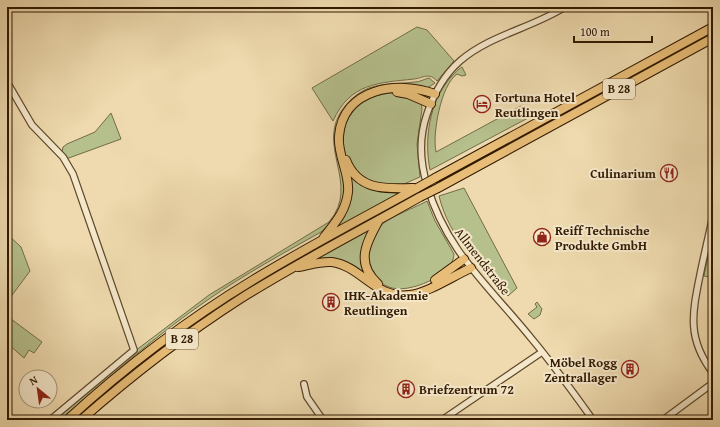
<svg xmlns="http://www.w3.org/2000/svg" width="720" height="427" font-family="'Gentium Book Plus',serif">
<rect width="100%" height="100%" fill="#eedaae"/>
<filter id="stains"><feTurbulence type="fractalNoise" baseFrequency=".005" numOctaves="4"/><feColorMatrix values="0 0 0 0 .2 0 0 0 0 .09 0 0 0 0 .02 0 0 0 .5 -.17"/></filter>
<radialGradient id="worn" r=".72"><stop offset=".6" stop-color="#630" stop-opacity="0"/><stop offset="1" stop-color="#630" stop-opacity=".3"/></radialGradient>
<!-- green -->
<path fill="#b5c08d" stroke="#736c46" d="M417 27 427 30 454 61 437 81C429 72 423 78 414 79 378 83 350 83 333 121L312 88Z
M462 67 466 75 462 76 457 74C441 85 432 134 436 152L521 106 528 118 430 170C424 139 429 102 451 77 455 73 458 69 462 67Z
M429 78 435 83 427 88 372 90 339 125C343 164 357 203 321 232 284 253 245 274 209 299 156 335 108 378 60 420H54L135 351 209 295 329 222C362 183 313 145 345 106 352 98 359 92 369 88 384 83 399 84 415 82 420 82 424 79 429 78Z
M390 93H399L421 103 422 109 417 144 420 177C412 180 402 186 394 187 333 190 321 101 390 93Z
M111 113 121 139 66 159 62 153 63 147 67 144 95 132Z
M349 174 355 178 404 191 334 229 338 224Z
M464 188 517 288 508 296C480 266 449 238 439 196Z
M427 201 435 221 454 254C454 275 408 295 389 287 378 283 373 273 367 263 369 254 368 243 372 235 379 220 413 209 427 201Z
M370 229C360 244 364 256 367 273L365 275C347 261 332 256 309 260Z
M7 234 21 247 30 271 7 302Z
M712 237 713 238V278L704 276Z
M537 302 542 309 540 315 534 319 528 314 537 307 535 304Z
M7 316 42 342 34 353 29 350 24 358 7 343Z"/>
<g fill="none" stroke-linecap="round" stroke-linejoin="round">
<!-- minor casing -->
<g stroke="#60492c" stroke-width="8">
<path id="minor" d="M565 7C532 28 490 35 460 61 444 75 434 93 427 114 419 137 420 162 427 185 446 251 489 286 531 338 553 364 573 392 593 420
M7 82 32 125 63 157 73 174 134 350 50 420
M713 215C709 235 704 255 700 275 692 314 687 339 713 373
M304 384 307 397 323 420
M442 420 542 352
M663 420 713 383"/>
</g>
<!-- highway casing -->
<g stroke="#311900" stroke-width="10">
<path id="highway" d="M397 92 408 94 431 104
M346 160C358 191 386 189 414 188
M435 178 713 27
M438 188 713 38
M324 237C335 223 346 211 348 192 350 173 337 155 339 136 343 88 398 80 435 94
M298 267C310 265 320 261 332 262 361 266 377 300 409 295 428 293 453 276 471 268
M435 280 464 259
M378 284C355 263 366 243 379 220
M67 420C125 367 187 320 253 280 307 247 363 218 417 188
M81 420C131 376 184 335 240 299 299 262 360 231 420 197"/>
</g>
<!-- minor -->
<use href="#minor" stroke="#f4e7ca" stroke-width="5.5"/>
<!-- highway -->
<use href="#highway" stroke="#e7bd77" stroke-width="8"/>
<!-- highway-bridge casing -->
<g stroke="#311900" stroke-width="10" stroke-linecap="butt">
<path id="highway-bridge" d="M417 188 435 178
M420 197 438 188"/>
</g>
<!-- highway-bridge -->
<use href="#highway-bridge" stroke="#e7bd77" stroke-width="8"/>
</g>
<!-- icons -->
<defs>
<g id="hotel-ring" transform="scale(0.9)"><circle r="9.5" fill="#f4e7ca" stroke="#8f2418" stroke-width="1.5"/><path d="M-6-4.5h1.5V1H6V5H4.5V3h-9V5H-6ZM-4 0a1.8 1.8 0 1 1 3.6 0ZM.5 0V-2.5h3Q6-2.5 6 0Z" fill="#8f2418"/></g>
<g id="restaurant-ring" transform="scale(0.9)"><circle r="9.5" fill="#f4e7ca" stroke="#8f2418" stroke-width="1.5"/><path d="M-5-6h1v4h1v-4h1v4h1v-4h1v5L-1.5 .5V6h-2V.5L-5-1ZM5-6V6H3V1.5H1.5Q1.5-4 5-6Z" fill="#8f2418"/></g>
<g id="shop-ring" transform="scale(0.9)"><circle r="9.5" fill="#f4e7ca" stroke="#8f2418" stroke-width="1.5"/><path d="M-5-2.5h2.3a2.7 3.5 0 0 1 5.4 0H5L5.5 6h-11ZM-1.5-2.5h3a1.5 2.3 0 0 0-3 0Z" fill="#8f2418"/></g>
<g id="building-ring" transform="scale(0.9)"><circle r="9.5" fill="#f4e7ca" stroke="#8f2418" stroke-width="1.5"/><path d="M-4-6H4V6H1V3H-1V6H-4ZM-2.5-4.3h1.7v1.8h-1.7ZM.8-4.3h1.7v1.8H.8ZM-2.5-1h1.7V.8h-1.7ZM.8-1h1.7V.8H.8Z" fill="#8f2418"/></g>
</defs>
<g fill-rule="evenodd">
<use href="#hotel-ring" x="482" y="104"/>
<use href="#restaurant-ring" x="669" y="173"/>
<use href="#shop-ring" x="542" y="237"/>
<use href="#building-ring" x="331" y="302"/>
<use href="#building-ring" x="630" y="369"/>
<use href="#building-ring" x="406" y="389"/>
</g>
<g text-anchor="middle" stroke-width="4" stroke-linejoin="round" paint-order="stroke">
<!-- shield labels -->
<g fill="#f4e7ca" stroke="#6c573d" stroke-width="1">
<rect x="603" y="79" width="32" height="20" rx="3"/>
<rect x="166" y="329" width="32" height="20" rx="3"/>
</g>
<g font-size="12" font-weight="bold" fill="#311900">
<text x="619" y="93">B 28</text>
<text x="182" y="343">B 28</text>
</g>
<!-- poi labels -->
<g font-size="13" font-weight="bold" fill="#311900" stroke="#f4e7ca" text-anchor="start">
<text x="495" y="102">Fortuna Hotel<tspan x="495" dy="15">Reutlingen</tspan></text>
<text x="656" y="178" text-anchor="end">Culinarium</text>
<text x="555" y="235">Reiff Technische<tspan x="555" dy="15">Produkte GmbH</tspan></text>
<text x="344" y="300">IHK-Akademie<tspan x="344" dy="15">Reutlingen</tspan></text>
<text x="617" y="367" text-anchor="end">Möbel Rogg<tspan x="617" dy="15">Zentrallager</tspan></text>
<text x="419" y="394">Briefzentrum 72</text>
</g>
<!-- street labels -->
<g font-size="13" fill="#311900" stroke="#f4e7ca">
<text transform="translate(483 261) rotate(52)" y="5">Allmendstraße</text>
</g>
</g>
<!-- margin -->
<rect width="720" height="427" fill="none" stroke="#eedaae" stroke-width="24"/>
<rect x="8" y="8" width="704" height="411" fill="none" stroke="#311900" stroke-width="2"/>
<rect x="12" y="12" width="696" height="403" fill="none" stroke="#311900"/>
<!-- north arrow -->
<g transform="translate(38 389) rotate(331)"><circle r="19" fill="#f4e7ca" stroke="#a69579"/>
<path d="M0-3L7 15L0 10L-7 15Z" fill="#8f2418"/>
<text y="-6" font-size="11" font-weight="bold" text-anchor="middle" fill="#311900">N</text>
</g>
<!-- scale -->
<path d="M574 36v6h78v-6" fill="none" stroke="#311900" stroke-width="2"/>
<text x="580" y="36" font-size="12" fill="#311900" stroke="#f4e7ca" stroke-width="3" paint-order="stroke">100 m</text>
<rect width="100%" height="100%" filter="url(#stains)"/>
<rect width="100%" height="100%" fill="url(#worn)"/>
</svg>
